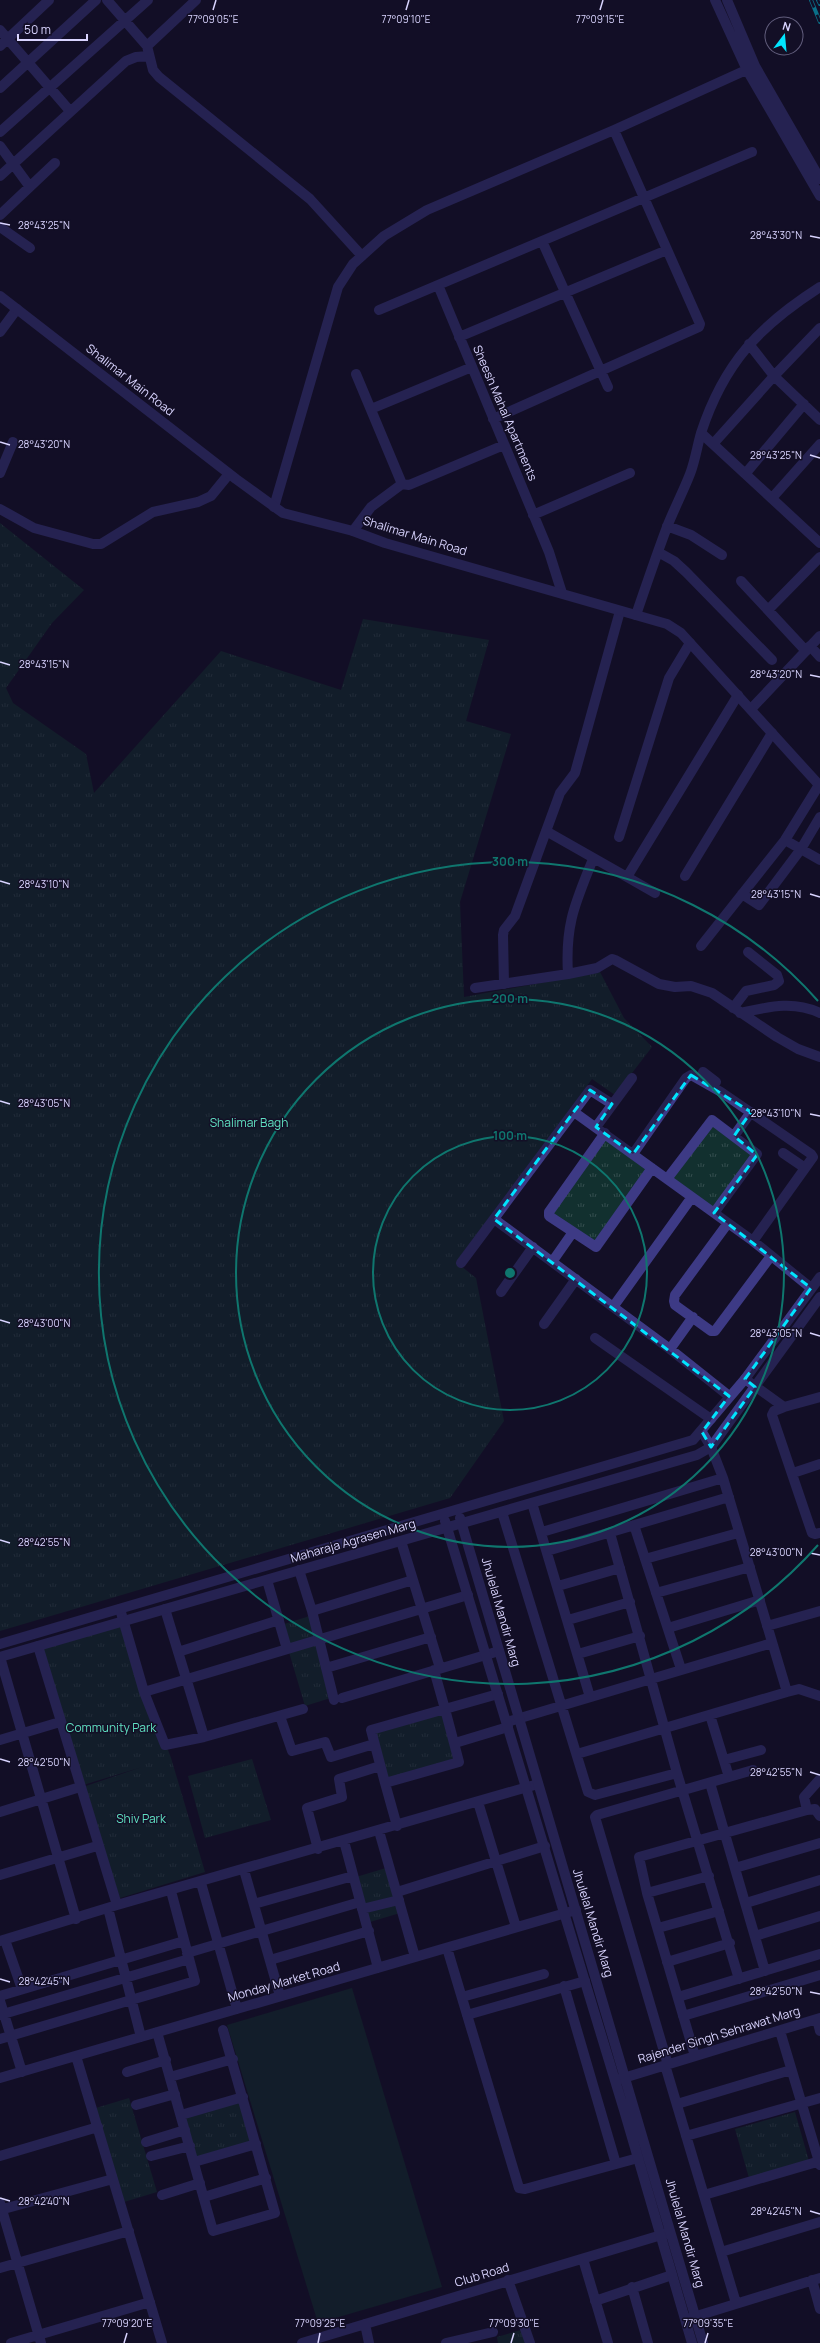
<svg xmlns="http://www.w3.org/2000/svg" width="820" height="2343" font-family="Manrope,sans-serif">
<defs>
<pattern id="park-tufts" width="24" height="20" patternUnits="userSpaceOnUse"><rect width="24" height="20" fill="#12302f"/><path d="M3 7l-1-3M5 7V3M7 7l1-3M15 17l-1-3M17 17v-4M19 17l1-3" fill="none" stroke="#344d4e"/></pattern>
</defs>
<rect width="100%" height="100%" fill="#130f26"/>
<!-- green -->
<path fill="#12302f" d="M352 1988 442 2287 318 2323 227 2025Z"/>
<!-- park -->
<path fill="url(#park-tufts)" d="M0 523 84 590 52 623 6 688 13 703 86 754 94 793 221 651 341 690 363 619 489 640 466 721 511 734 460 902 464 997 600 972 624 1018 652 1047 615 1095 592 1079 456 1262 476 1278 504 1421 450 1498 0 1631Z
M712 1123 753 1153 713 1208 671 1177Z
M605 1138 649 1169 594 1244 551 1214Z
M313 1615 337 1696 305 1706 281 1625Z
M122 1626 171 1758 205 1872 120 1898 83 1787 142 1767 80 1786 40 1650Z
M443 1713 457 1759 387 1779 374 1733Z
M252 1759 271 1820 205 1838 188 1776Z
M386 1868 400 1913 370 1922 356 1877Z
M129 2098 157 2192 124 2202 96 2108Z
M241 2102 253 2142 196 2158 184 2117Z
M795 2112 809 2161 749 2178 735 2129Z
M524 2329 528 2343H498L497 2337Z"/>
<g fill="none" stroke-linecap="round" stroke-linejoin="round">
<!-- minor -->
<path stroke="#3d3a85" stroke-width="10" d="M107 0 147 46 153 70 159 77 310 199 362 256
M715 0 747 70 820 196
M727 0 755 66 820 179
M0 30 70 111
M0 46 49 0
M147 46 196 0
M0 88 96 0
M0 132 148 0
M0 146 30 187
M0 176 126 61 136 57 149 56
M0 215 55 163
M0 227 30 248
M542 241 608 387
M438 285 549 552 562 593
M379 310 752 152
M0 332 17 309
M459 337 667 250
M749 344 774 376 820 328
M356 374 402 484 409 485 504 445
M371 409 472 367
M493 419 699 327 700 324 614 130
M701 433 820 543
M713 444 774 376 820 420
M0 473 13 442
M746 473 804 404
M772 498 820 444
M274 507 338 287 353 264 384 236 427 210 614 130 755 66
M0 509 34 528 93 544H101L153 512 198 502 211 496 229 474
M533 515 630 473
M667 526 691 535 722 555
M353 531 371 507 402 484
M658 552 674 561 686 572 772 660
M741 581 806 651
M768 610 820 557
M636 615C646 586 656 556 667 527 674 509 683 492 690 474 695 461 697 447 701 433 724 363 759 326 820 287
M810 646 820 657
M751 709 820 636
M546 831 627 877 738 695
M619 837 669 678 690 643
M785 840 820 860
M685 876 772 733
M627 877 655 893
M742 894 759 905 801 849 820 817
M701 946 785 840 819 785
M568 974C565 924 575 904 593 859
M504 984 503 935 504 930 515 916 560 793 575 773 620 611
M475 988 568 974 597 968 612 959 615 960 659 984 675 987 691 986 712 993 777 1037 798 1049 820 1057
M733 1008 746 991 774 985 779 981 777 975 748 952
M740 1013C768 1007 793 1000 820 1013
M703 1072 716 1082
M574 1112 753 1241 811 1288
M596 1127 632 1078
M605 1133 549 1212V1216L596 1247 652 1168
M734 1136 751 1112
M783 1153 805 1168
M633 1154 686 1078 691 1075 721 1092 811 1154 813 1157 753 1241
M667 1179 712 1120 757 1154 714 1213
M494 1219 670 1349 729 1396
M728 1223 675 1295 674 1301 675 1305 711 1331H715L771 1256
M552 1262 573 1232
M461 1263 590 1090 612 1104
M501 1292 533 1247
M613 1307 692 1197
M544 1324 576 1279
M595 1338 711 1419
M670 1349 693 1317
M745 1379 784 1407 820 1397
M784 1407 774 1411 772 1415 812 1533 815 1534 820 1533
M793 1473 820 1464
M532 1503 590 1697
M502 1512 588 1792 595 1795 677 1773
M634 1525 681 1669
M542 1532 723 1478
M610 1533 677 1773 739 1979
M401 1541 440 1668
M547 1551 729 1497
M645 1559 738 1533
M299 1570 312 1611 334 1700
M267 1580 287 1649
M558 1586 620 1568
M656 1593 750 1567
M120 1609 144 1692 165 1745 204 1737 303 1709
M165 1609 204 1737
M312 1611 413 1580
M568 1620 630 1602
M767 1626 820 1611
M668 1628 760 1600
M38 1646 117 1905
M178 1652 279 1620
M578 1654 640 1636
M0 1657 76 1919
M326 1668 431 1637
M434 1670 445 1709 498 1694
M144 1692 468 1595
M787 1692 799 1689 820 1696
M342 1698 499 1651
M445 1709 459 1762 385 1783 371 1730Z
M710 1715 729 1777
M280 1716 292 1751 325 1742 331 1757 374 1744
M507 1722 772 1643
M0 1740 60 1722
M455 1743 508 1727
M577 1754 787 1692 723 1478 711 1447 702 1432
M724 1760 761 1750
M385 1783 397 1826
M710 1783 765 1971
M478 1802 516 1927
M807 1810 804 1797 820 1779
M0 1812 80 1787
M379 1831 415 1957
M344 1841 378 1968
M318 1849 307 1808 342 1797 339 1779 380 1766
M735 1868 820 1843
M244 1870 280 1996
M0 1875 97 1846
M201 1883 237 2009
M397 1892 545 1846
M647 1893 709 1876
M746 1903 820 1880
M254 1904 353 1876
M108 1908 141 2037
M362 1909 399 1900
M658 1928 719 1911
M755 1936 820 1916
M5 1940 22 1989
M0 1941 117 1905 538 1784
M447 1948 519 2188 525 2189 638 2158
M187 1953 360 1902
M270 1960 369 1931
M667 1962 730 1943
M564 1986 616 2164
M0 1996 184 1941
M462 1997 544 1974
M678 1997 820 1954
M0 2001 22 2072
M0 2015 189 1959
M467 2015 585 1981
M683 2016 820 1975
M817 2019 820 2031
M780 2031 820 2165
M157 2032 213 2231 275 2213 223 2030
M0 2039 195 1981 171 1891
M76 2056 162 2343
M695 2056 647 1893 639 1857 807 1810 815 1809 820 1816
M665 2065 736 2303
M668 2065 595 1817 597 1815 753 1770
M127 2072 166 2060
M170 2077 233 2059
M0 2078 576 1910
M617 2080 820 2018
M677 2104 791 2070
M136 2105 175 2094
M181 2115 243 2097
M686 2136 820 2098
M146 2142 185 2130
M0 2156 98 2127
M151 2156 190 2146
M194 2162 256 2144
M162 2195 200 2183
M704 2195 820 2161
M204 2197 266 2178
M0 2203 41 2343
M0 2210 113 2179
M721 2252 820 2222
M583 2259 608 2343
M0 2268 129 2231
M508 2280 530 2343
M812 2280 820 2309
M632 2287 648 2343
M595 2301 672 2275
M687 2319 820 2278
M365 2324 369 2343
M11 2343 150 2302
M302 2343 668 2233
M446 2343 493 2332"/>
<!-- tertiary -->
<path stroke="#3d3a85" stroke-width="10" d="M0 296 236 479 283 513 353 531 385 543 667 624 681 633 820 786
M460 1518 703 2343
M445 1521 624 2110 692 2343
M0 1644 693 1440 745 1379 820 1277
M0 1657 697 1455 711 1447 820 1297"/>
<!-- rail casing -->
<g stroke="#00e5ff" stroke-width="4">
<path id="rail" d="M811 0 820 22
M818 0 820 4"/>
</g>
<!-- rail -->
<use href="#rail" stroke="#130f26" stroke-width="2.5" stroke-dasharray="8" stroke-linecap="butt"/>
</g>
<!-- marked area -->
<path d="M0 0H820V2343H0ZM691 1075 751 1112 734 1136 757 1155 714 1213 811 1288 745 1379 755 1387 711 1447 702 1432 729 1396 494 1219 590 1090 612 1104 596 1127 633 1154Z" fill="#130f26" fill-opacity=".55" fill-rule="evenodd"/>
<path fill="none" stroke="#00e5ff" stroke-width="3" stroke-dasharray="8 5" stroke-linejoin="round" d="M691 1075 751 1112 734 1136 757 1155 714 1213 811 1288 745 1379 755 1387 711 1447 702 1432 729 1396 494 1219 590 1090 612 1104 596 1127 633 1154Z"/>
<!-- ticks -->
<path fill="none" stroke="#d9d4ff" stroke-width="1.5" d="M213 10 216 0M406 10 409 0M600 10 603 0M0 223 10 225M810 236 820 238M0 442 10 445M810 455 820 458M0 662 10 665M810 675 820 677M0 881 10 884M810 894 820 897M0 1101 10 1104M810 1114 820 1116M0 1320 10 1323M810 1333 820 1336M0 1540 10 1543M810 1553 820 1555M0 1759 10 1762M810 1772 820 1775M0 1979 10 1982M810 1992 820 1994M0 2198 10 2201M810 2211 820 2214M124 2343 127 2333M318 2343 320 2333M511 2343 514 2333M705 2343 708 2333"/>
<!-- distance rings -->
<g fill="none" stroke="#0f766e" stroke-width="2">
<circle cx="510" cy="1273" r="137"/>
<circle cx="510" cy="1273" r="274"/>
<path d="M818 1545A411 411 0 1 1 818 1001"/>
</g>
<g text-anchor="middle" stroke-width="3" stroke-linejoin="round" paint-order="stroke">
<!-- street labels -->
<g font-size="12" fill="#d9d4ff" stroke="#130f26">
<text transform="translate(130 380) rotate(38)" y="4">Shalimar Main Road</text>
<text transform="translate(505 413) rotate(67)" y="4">Sheesh Mahal Apartments</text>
<text transform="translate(415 536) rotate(17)" y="4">Shalimar Main Road</text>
<text transform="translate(353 1541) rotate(-16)" y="4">Maharaja Agrasen Marg</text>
<text transform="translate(501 1612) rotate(74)" y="4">Jhulelal Mandir Marg</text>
<text transform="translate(593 1923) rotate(73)" y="4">Jhulelal Mandir Marg</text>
<text transform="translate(284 1982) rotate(-16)" y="4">Monday Market Road</text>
<text transform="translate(719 2035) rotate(-17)" y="4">Rajender Singh Sehrawat Marg</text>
<text transform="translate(685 2233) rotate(74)" y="4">Jhulelal Mandir Marg</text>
<text transform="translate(482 2275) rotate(-17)" y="4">Club Road</text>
</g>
<!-- park labels -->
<g font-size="12" fill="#5fe0c0" stroke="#130f26">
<text x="249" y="1127">Shalimar Bagh</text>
<text x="111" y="1732">Community Park</text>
<text x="141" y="1823">Shiv Park</text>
</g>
</g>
<g font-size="10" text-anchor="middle" fill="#d9d4ff" stroke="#130f26" stroke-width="3" stroke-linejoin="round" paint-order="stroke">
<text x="213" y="23">77°09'05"E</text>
<text x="406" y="23">77°09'10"E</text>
<text x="600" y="23">77°09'15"E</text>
<text x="44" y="229">28°43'25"N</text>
<text x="776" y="239">28°43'30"N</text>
<text x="44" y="448">28°43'20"N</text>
<text x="776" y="459">28°43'25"N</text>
<text x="44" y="668">28°43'15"N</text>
<text x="776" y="678">28°43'20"N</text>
<text x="44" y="888">28°43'10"N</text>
<text x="776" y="898">28°43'15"N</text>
<text x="44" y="1107">28°43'05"N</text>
<text x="776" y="1117">28°43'10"N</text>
<text x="44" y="1327">28°43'00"N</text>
<text x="776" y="1337">28°43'05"N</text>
<text x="44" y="1546">28°42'55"N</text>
<text x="776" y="1556">28°43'00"N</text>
<text x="44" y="1766">28°42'50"N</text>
<text x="776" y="1776">28°42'55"N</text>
<text x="44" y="1985">28°42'45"N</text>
<text x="776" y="1995">28°42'50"N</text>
<text x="44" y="2205">28°42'40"N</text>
<text x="776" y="2215">28°42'45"N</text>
<text x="127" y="2327">77°09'20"E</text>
<text x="320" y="2327">77°09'25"E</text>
<text x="514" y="2327">77°09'30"E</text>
<text x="708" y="2327">77°09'35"E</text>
</g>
<circle cx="510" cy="1273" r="6" fill="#0f766e" stroke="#130f26" stroke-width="2"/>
<g font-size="12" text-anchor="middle" font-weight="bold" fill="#0f766e" stroke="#130f26" stroke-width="3" stroke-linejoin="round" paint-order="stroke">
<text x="510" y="866">300 m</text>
<text x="510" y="1003">200 m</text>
<text x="510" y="1140">100 m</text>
</g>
<!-- north arrow -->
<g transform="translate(784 36) rotate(16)"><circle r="19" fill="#130f26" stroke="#625e7d"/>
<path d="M0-3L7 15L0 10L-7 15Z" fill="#00e5ff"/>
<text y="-6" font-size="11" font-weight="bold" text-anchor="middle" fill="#d9d4ff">N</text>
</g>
<!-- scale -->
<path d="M18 34v6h69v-6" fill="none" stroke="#d9d4ff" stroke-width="2"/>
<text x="24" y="34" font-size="12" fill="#d9d4ff" stroke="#130f26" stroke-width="3" paint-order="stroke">50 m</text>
</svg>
